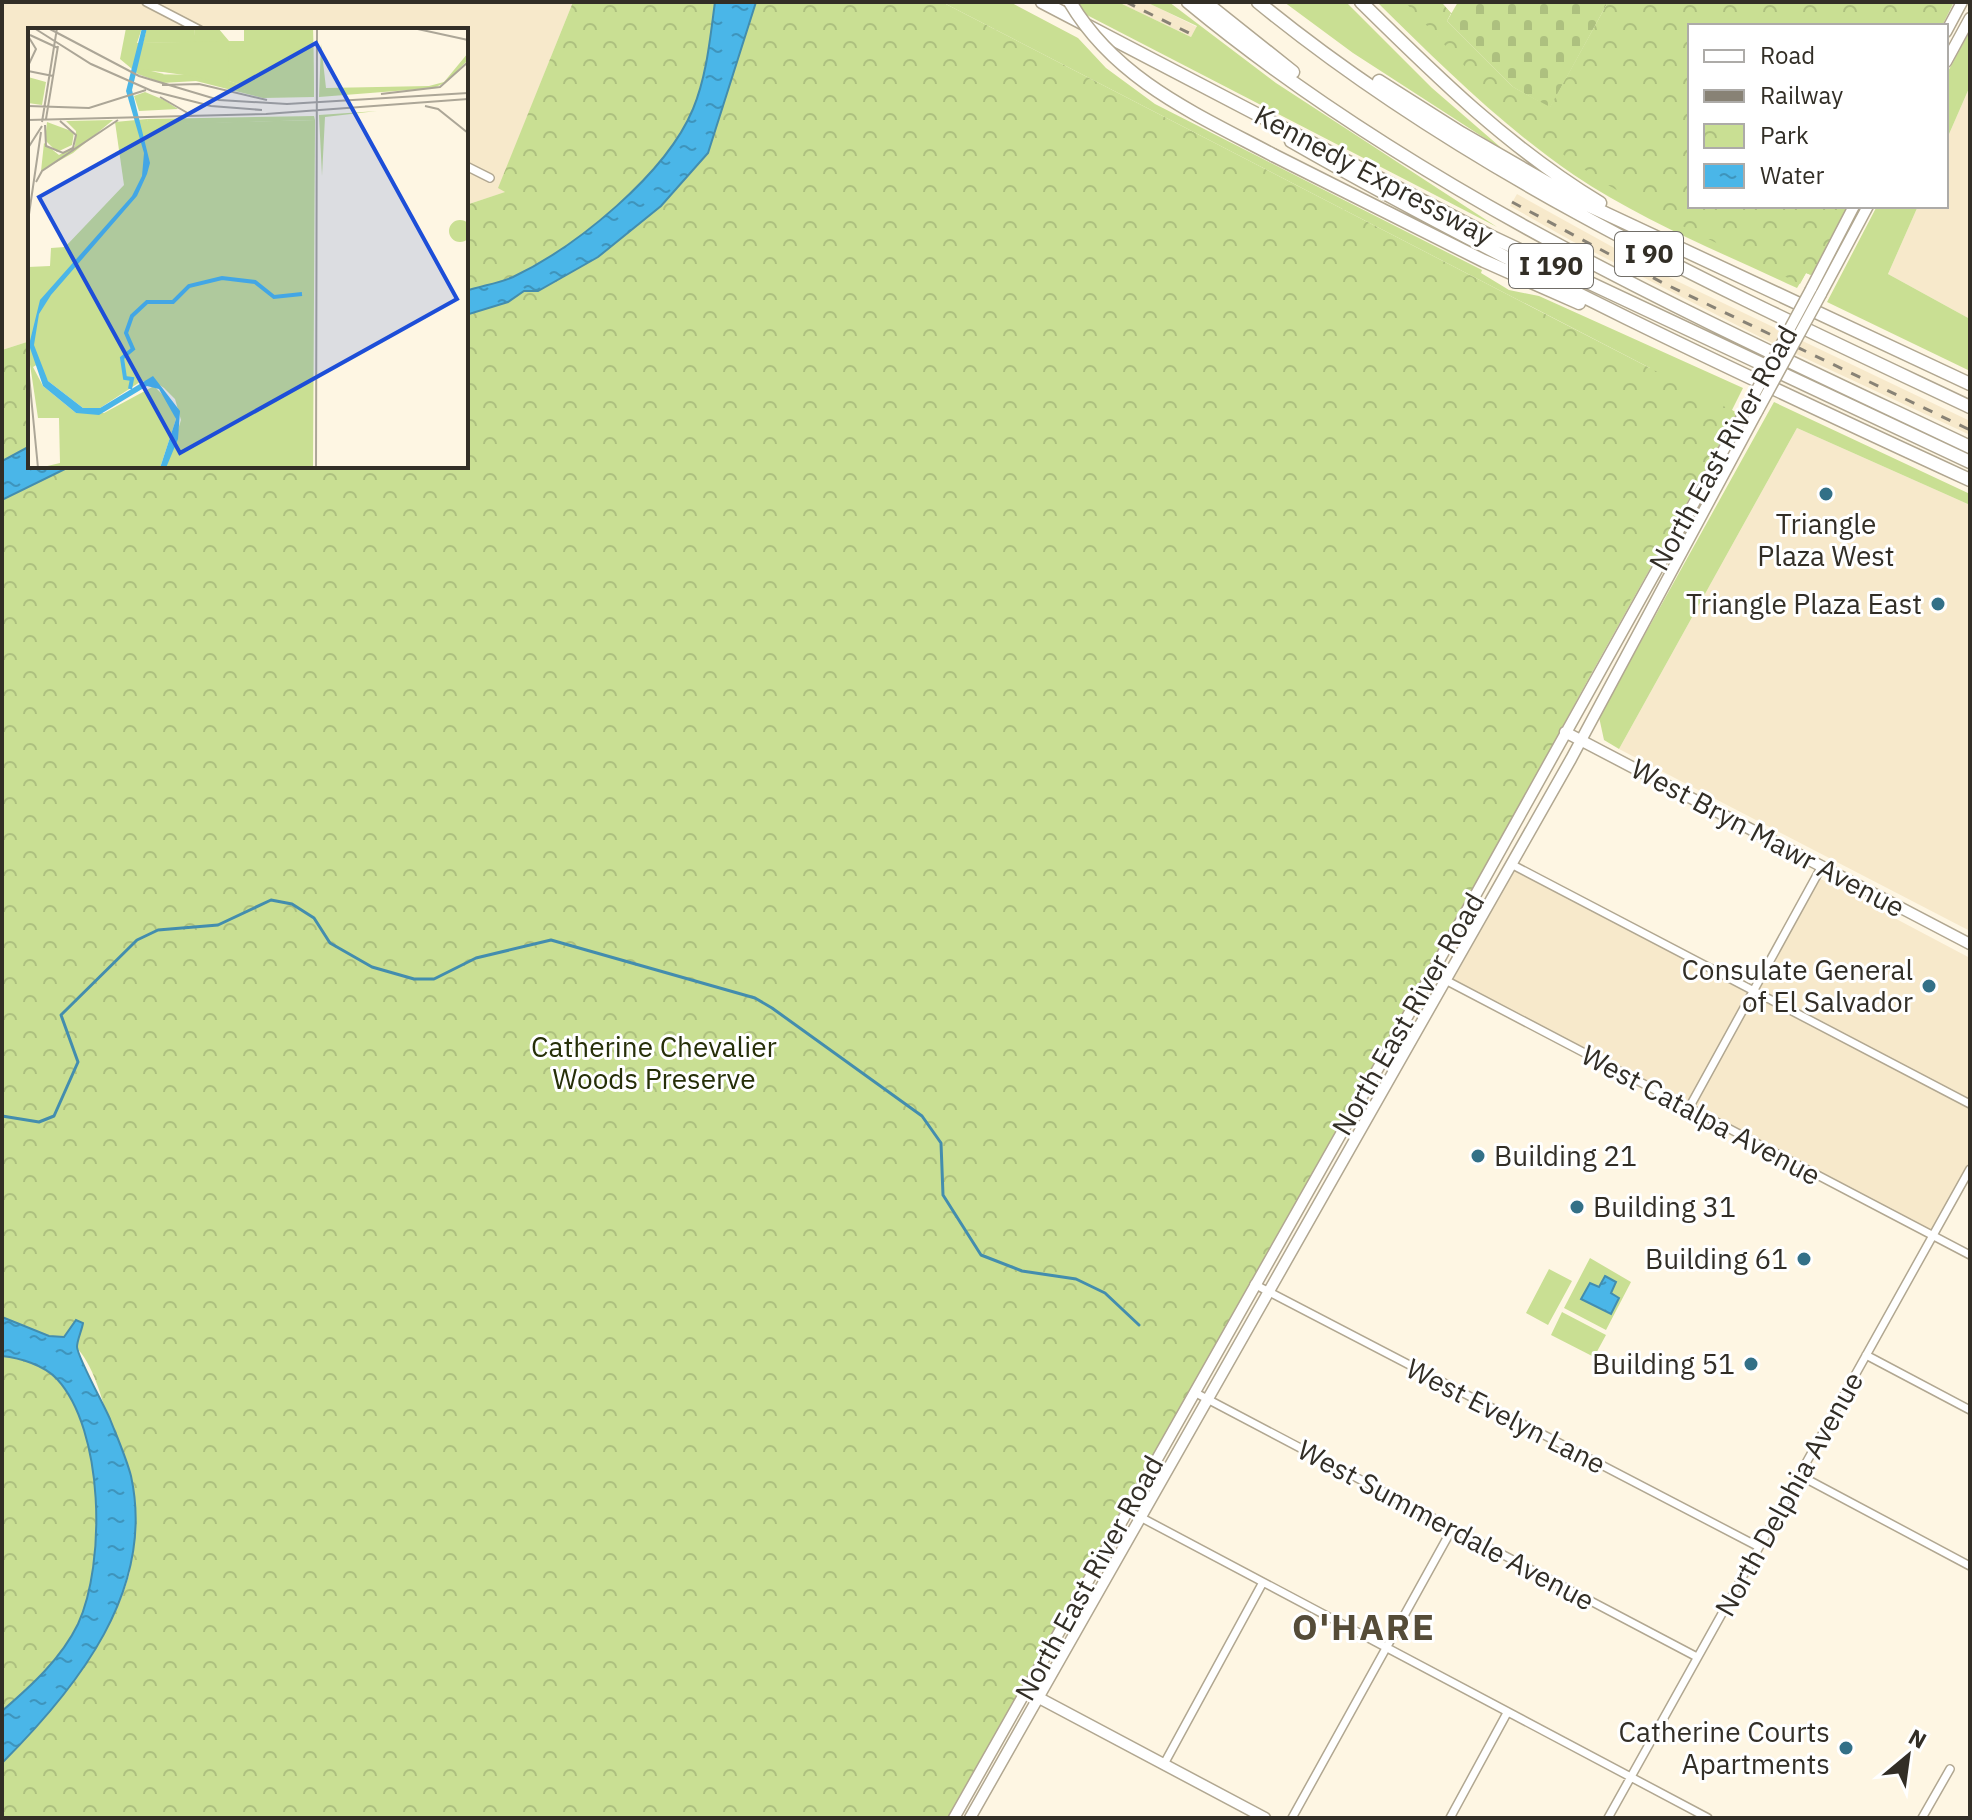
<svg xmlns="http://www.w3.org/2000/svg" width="1972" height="1820" font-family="'IBM Plex Sans',sans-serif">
<defs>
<pattern id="cemetery-stones" width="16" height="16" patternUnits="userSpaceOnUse" patternTransform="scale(2)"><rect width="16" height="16" fill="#c9df93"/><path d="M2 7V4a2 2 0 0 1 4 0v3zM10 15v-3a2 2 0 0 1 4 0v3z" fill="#adc07f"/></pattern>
<pattern id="park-crowns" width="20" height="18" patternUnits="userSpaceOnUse" patternTransform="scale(2)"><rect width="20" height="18" fill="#c9df93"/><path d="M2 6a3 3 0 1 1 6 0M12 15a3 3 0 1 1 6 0" fill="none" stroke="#adc07f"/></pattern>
<pattern id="water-ripples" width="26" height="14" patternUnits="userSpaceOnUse" patternTransform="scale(2)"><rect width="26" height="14" fill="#4ab6e8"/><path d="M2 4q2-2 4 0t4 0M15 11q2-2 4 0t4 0" fill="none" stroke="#3e94bc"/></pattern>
</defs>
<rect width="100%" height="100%" fill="#fef6e3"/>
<!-- built -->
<path fill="#f7e9cb" d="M2 2H573L499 187 506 192 466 205V30H30V341L2 350Z
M1118 2H1147L1197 27 1191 37Z
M1970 86V319L1888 274 1918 206H1946V141Z
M1517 194 1656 271 1970 421V435L1766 340 1570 240 1510 206Z
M1797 428 1970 505V931L1619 749Z
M1516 867 1754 992 1817 877 1970 958V1168L1934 1235 1452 982Z"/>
<!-- green -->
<path fill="#c9df93" d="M942 2H1010L1078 38 1106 68 1155 104 1482 270 1481 273 1509 290 1539 296 1743 388 1732 410 1737 413 1551 746 1650 368Z
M1077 2H1118L1191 37 1197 26 1146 2H1169L1276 83 1497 227 1083 13Z
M1284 2H1346L1432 88 1506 152 1353 53Z
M1377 2H1441L1451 13 1437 36 1690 206H1848L1811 275 1806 273 1797 288C1722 253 1643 221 1574 175 1501 125 1440 64 1377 2Z
M1970 31V86L1946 141V75Z
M1877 206H1918L1888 274 1970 319V371L1827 302Z
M1774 402 1970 494V505L1797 428 1619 749 1604 740 1599 717Z
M1590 1258 1631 1282 1606 1330 1564 1308Z
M1549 1269 1572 1281 1548 1325 1526 1313Z
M1562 1312 1606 1335 1594 1357 1551 1335Z"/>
<!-- cemetery -->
<path fill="url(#cemetery-stones)" d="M1458 2H1608L1550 108 1513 87 1447 21Z"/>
<!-- park -->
<path fill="url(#park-crowns)" d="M573 2H942L1737 413 1629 602 1507 831 948 1818H2V1763C56 1709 109 1646 130 1572 124 1521 113 1364 66 1339 60 1336 53 1337 48 1336 32 1331 17 1323 2 1317V350L30 341V466H466V205L505 192 498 188Z
M1405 2H1441L1451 13 1447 21 1513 87 1550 107 1608 2H1954L1942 26H1690V206H1848L1811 275 1806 273 1800 284C1722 244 1639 210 1568 158 1506 114 1457 58 1405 2Z
M2 1356C20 1358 44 1365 57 1379 104 1430 106 1563 78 1624 61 1659 31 1686 2 1711Z"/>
<!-- water -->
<path fill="url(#water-ripples)" stroke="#438dae" stroke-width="2" d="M715 2H756L708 153 661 206 598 257 538 291H524L508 302 466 315V291C481 286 499 283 513 277 576 247 666 174 693 109 707 75 710 38 715 2Z
M30 446V466H71L2 500V461Z
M1605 1276 1616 1282 1611 1293 1619 1298 1611 1314 1581 1299 1590 1283 1599 1287Z
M2 1317 49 1336 64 1337 76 1320 83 1323C82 1330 77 1340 77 1347 78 1358 104 1405 110 1419 117 1437 126 1457 131 1476 156 1590 77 1688 2 1763V1711C31 1686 61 1659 78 1624 106 1563 104 1430 57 1379 44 1365 20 1358 2 1356Z"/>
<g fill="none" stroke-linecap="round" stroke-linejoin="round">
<!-- stream -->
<path stroke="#438dae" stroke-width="3" d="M2 1116 39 1122 54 1116 78 1062 61 1015 137 940 158 930 218 925 271 900 292 904 314 918 330 943 372 967 414 979H434L476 958 551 940 755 998 772 1008 922 1116 941 1143 943 1195 981 1255 1022 1271 1076 1279 1105 1293 1139 1325"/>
<!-- street casing -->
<g stroke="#b1a791" stroke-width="10">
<path id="street" d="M146 2 200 30
M466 166 490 178
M1511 864 1970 1104
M1432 973 1970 1255
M1689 1108 1822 866
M1254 1284 1759 1547
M1866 1355 1970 1410
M1194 1392 1697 1657
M1799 1475 1970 1566
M1127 1510 1708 1818
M1164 1764 1262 1584
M1292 1818 1452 1529
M1450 1818 1507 1713
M1608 1818 1970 1169
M1922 1818 1950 1769"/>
</g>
<!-- secondary casing -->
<g stroke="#b1a791" stroke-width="13">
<path id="secondary" d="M1946 32 1962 2
M1946 62 1970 18
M1811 289 1854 206
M1821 294 1868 206
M1565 732 1970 944
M1026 1691 1265 1818
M954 1818 1432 973 1747 408
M970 1818 1571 759 1757 412"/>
</g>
<!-- highway casing -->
<g stroke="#b1a791" stroke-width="15">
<path id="highway" d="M1042 2 1490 236 1970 462
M1188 2C1421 195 1699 318 1970 447
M1205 2 1293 72
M1258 2C1472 177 1723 290 1970 407
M1361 2C1436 76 1509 148 1600 203
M1379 81 1461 133 1579 201 1970 384
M1291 141C1511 267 1740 374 1970 480
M1273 155 1484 261 1579 303"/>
</g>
<!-- street -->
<use href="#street" stroke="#fff" stroke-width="7"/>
<!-- secondary -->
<use href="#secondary" stroke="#fff" stroke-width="10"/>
<!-- highway -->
<use href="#highway" stroke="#fff" stroke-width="12"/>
<!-- rail -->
<path stroke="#888275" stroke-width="3" stroke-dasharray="10 10" stroke-linecap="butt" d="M1126 2 1193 35
M1512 202 1663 283 1970 430"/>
<!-- secondary-bridge casing -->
<g stroke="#b1a791" stroke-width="13" stroke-linecap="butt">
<path id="secondary-bridge" d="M1747 408 1811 289
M1757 412 1821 294"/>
</g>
<!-- highway-bridge casing -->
<g stroke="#b1a791" stroke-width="15" stroke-linecap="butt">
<path id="highway-bridge" d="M1070 2C1116 80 1196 114 1273 155"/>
</g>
<!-- secondary-bridge -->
<use href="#secondary-bridge" stroke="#fff" stroke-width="10"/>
<!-- highway-bridge -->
<use href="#highway-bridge" stroke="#fff" stroke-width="12"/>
</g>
<!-- markers -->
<g fill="#337087" stroke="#fff" stroke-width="3">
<circle cx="1826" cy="494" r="8"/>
<circle cx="1938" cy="604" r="8"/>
<circle cx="1929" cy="986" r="8"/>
<circle cx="1478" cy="1156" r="8"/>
<circle cx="1577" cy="1207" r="8"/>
<circle cx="1804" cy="1259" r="8"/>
<circle cx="1751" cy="1364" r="8"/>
<circle cx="1846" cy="1748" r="8"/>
</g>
<g text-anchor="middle" stroke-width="6" stroke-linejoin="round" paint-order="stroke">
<!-- shield labels -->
<g fill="#fff" stroke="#706d67" stroke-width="2">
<rect x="1615" y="232" width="68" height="44" rx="6"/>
<rect x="1509" y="244" width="84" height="44" rx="6"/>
</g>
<g font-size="26" font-weight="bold" fill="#322e26">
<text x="1649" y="263">I 90</text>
<text x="1551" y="275">I 190</text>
</g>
<!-- street labels -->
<g font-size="28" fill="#322e26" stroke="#fff">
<text transform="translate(1374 175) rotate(28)" y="10">Kennedy Expressway</text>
<text transform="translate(1723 448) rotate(-61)" y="10">North East River Road</text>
<text transform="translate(1768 838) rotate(28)" y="10">West Bryn Mawr Avenue</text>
<text transform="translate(1408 1014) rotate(-60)" y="10">North East River Road</text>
<text transform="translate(1701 1115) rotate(28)" y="10">West Catalpa Avenue</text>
<text transform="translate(1506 1416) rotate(27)" y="10">West Evelyn Lane</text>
<text transform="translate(1789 1494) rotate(-61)" y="10">North Delphia Avenue</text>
<text transform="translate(1446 1525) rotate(28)" y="10">West Summerdale Avenue</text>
<text transform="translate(1089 1578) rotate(-61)" y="10">North East River Road</text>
</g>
<!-- poi labels -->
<g font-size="28" fill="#322e26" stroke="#fff" text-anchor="end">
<text x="1826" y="534" text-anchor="middle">Triangle<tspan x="1826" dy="32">Plaza West</tspan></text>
<text x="1922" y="614">Triangle Plaza East</text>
<text x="1913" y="980">Consulate General<tspan x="1913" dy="32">of El Salvador</tspan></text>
<text x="1494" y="1166" text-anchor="start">Building 21</text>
<text x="1593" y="1217" text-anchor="start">Building 31</text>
<text x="1788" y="1269">Building 61</text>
<text x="1735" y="1374">Building 51</text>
<text x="1830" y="1742">Catherine Courts<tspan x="1830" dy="32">Apartments</tspan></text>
</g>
<!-- park labels -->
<g font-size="28" fill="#262f08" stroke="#fff">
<text x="654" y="1057">Catherine Chevalier<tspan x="654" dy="32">Woods Preserve</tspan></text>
</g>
<!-- district labels -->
<g font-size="36" font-weight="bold" letter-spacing="2" fill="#554c38" stroke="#fff">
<text x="1364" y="1640">O'HARE</text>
</g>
</g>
<!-- overview -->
<g transform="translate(28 28)">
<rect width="440" height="440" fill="#fef6e3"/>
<path d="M285 0 286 69 235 70 168 53 134 55 110 46 182 47 216 58V62ZM293 16 298 60 401 58 416 54 440 25V32L418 54 406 60 291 69ZM0 49 18 54 14 77 0 75ZM117 64 136 72 150 81 111 83 106 68ZM349 83 297 89 294 148 291 87ZM286 88 287 92 120 97 119 91ZM85 92 45 125 13 143 16 115 31 127 47 118 48 103 38 93ZM19 94 46 104 44 117 29 124 17 112Z" fill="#c9df93"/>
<path d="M179 0H190L201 13H216V58L182 47 123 43 136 46 129 51 110 46 115 15 165 14 167 1Z" fill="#c9df93"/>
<path d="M119 0H167L166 14 115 15ZM216 0H237V63L216 59Z" fill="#c9df93"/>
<path d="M98 0H114L109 15 201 13 200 53 230 63H237V0H285L286 66 243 69 170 49 114 41 110 46 92 31ZM119 91 121 96 287 92 285 440H138L153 392 147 371 136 360 124 352 112 354 72 380H55L20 353 10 336 5 339 15 358 48 385H76L126 358 141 373 148 391 132 440H11L32 435 31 390H10L0 323V239L22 238 23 220 37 219 96 157 87 94ZM421 203a11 11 0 1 1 22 0a11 11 0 1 1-22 0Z" fill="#c9df93"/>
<path d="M114 0H119L104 62 122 135 119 146 109 168 23 267 11 286 6 317 20 353 55 380H72L125 348 152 383 150 411 138 440H132L148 391 131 361 119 358 71 387 48 385 15 358 1 317 12 272 104 168 114 148 116 125 98 63Z" fill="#4ab6e8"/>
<path fill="none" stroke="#4ab6e8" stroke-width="4" d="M102 361 104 351 97 350 94 330 105 321 98 305 104 288 119 274H145L161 258 194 250 227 254 246 269 274 266"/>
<path fill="none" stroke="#aca697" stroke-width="2" d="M6 0 63 36 124 63 183 78 234 82M20 0 111 48 191 72 259 76 440 65M385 0 440 12M2 7 30 20M0 8 8 21 0 38M0 43 25 48M134 57 171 56 239 72M353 66 412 59 440 34M132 69 163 87M0 78 61 80 118 62M397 78 410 81 440 105M18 91 30 18M0 92 238 86 440 71M14 94 29 0M17 97 18 118 35 125 45 120 48 107 32 93M0 120 14 98M8 154 14 143 90 92M0 193 13 104M0 337 10 440M288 440 289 0"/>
<path fill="#1d4ed8" fill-opacity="0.15" stroke="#1d4ed8" stroke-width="4" d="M288 15 429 271 152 425 11 169Z"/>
<rect width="440" height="440" fill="none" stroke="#322e26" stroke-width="4"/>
</g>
<!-- border -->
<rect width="1972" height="1820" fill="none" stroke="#322e26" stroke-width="8"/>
<!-- legend -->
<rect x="1688" y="24" width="260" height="184" fill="#ffffff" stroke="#adaba8" stroke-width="2"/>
<rect x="1704" y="50" width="40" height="12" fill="#ffffff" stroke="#adaba8" stroke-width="2"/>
<text x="1760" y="64" font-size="24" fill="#322e26">Road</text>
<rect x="1704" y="90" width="40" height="12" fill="#888275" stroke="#adaba8" stroke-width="2"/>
<text x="1760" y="104" font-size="24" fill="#322e26">Railway</text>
<rect x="1704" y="124" width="40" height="24" fill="url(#park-crowns)" stroke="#adaba8" stroke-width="2"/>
<text x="1760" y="144" font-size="24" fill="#322e26">Park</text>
<rect x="1704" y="164" width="40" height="24" fill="url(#water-ripples)" stroke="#adaba8" stroke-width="2"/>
<text x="1760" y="184" font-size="24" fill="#322e26">Water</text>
<!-- north arrow -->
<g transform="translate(1908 1756) rotate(29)" stroke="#ffffff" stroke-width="6" paint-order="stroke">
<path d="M0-6L14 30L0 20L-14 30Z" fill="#322e26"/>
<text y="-12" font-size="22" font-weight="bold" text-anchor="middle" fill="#322e26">N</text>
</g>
</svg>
